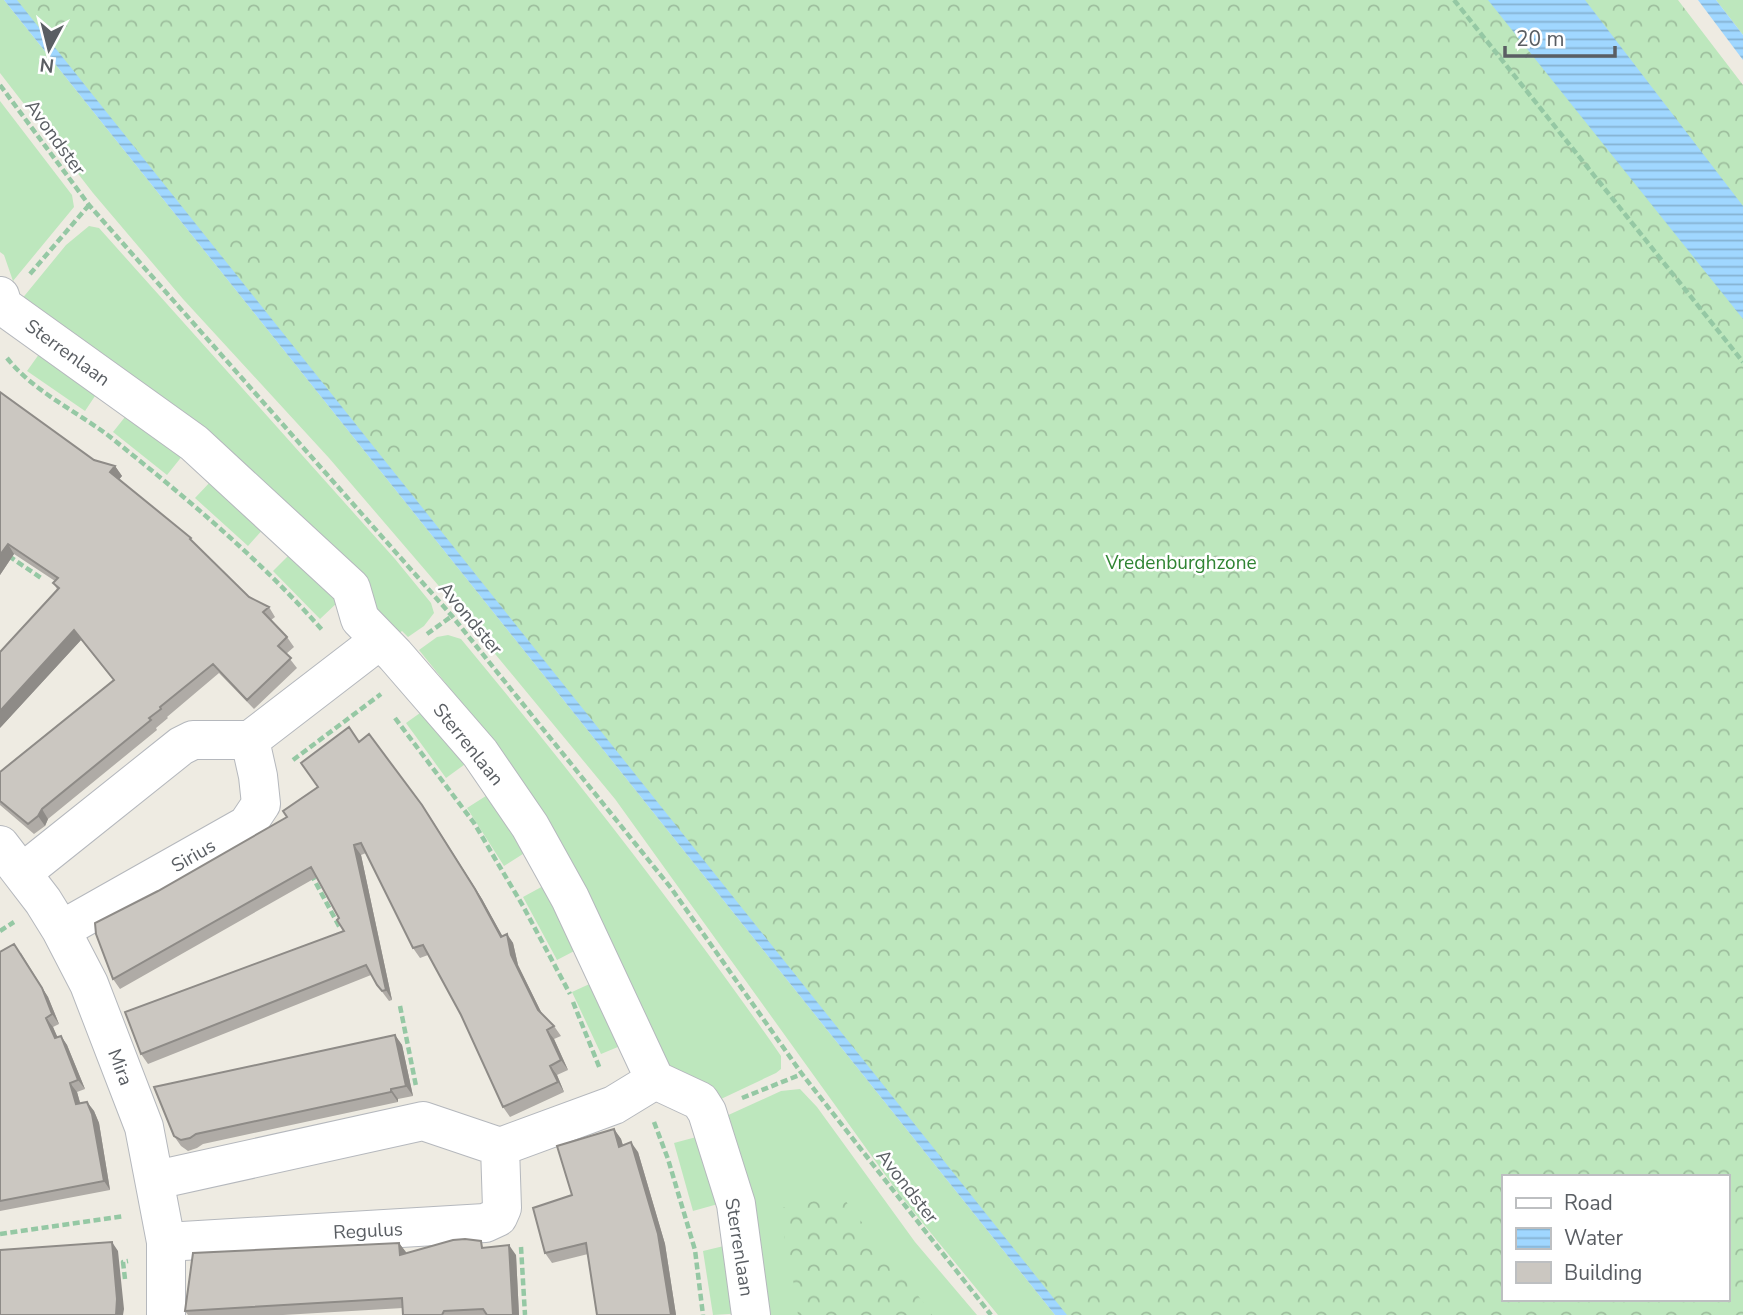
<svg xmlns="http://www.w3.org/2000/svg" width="1743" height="1315" font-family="'Nunito Sans',sans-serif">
<defs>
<pattern id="forest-crowns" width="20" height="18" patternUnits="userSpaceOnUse" patternTransform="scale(1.75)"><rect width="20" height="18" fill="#bde7bd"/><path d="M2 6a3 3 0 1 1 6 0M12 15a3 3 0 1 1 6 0" fill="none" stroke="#9dbe9d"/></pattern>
<pattern id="water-rules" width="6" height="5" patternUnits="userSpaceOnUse" patternTransform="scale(1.75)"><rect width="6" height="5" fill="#a0d7ff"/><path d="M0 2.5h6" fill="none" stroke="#85b2d2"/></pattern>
</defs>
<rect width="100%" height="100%" fill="#eeebe2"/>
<!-- grass -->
<path fill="#bde7bd" d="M0 0H4L1055 1315H998L899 1194 615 799 444 592 329 458 183 299 93 193 0 73Z
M1716 0H1743V35Z
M0 101 72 195 74 207 13 281 4 255 0 252Z
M89 226 99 228 395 559 431 603 434 613 424 626 408 637 402 631 391 640 21 300 66 245Z
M42 350 99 390 85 411 27 371Z
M129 412 183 455 167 475 113 432Z
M212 480 265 527 248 546 195 498Z
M291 553 338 602 320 619 273 571Z
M448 635 461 639C573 774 681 912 781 1056V1069L776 1073 721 1099 671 1070 460 701 419 650 437 637Z
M427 708 468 762 446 778 406 723Z
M489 794 526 852 504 866 467 808Z
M545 885 580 948 557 960 523 897Z
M596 981 625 1044 601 1054 572 992Z
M800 1089 817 1107 915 1242 977 1315H768L724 1117 781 1091Z
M700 1136 718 1204 693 1211 674 1143Z
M728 1245 744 1313 713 1315 703 1251Z"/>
<!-- forest -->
<path fill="url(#forest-crowns)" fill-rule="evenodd" d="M12 0H1678L1743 85V1315H1063ZM1503 1177H1727V1299H1503Z
M841 1195 929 1310 932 1315H798L790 1258 777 1209Z"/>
<!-- water -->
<path fill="url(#water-rules)" d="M4 0H17L1067 1315H1055Z
M1488 0H1585L1743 206V319Z
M1698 0H1716L1743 35V60Z"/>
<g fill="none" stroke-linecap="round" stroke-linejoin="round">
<!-- street casing -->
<g stroke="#b5b8bd" stroke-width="40">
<path id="street" d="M0 296 3 306 194 443 351 588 360 619 395 655 480 753 530 826 570 898 655 1080 700 1101 707 1112 736 1204 751 1315
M0 845 43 901 61 930 89 984 144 1127 166 1242V1315
M22 873 181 746 193 740H250L380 640
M61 930 247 825 261 804 258 776 250 740
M156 1180 423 1121 500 1147 614 1105 655 1080
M166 1242 485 1223 498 1217 502 1208 500 1147"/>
</g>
<!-- path -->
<path stroke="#95c8a4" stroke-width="4.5" stroke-dasharray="7 3.5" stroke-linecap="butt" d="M1454 0 1743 362
M0 85 89 205 452 616 671 888 802 1074 991 1315
M30 274 89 205
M7 358C33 391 76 411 109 436 184 496 259 558 323 631
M0 550 41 578
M427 634 452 616
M395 718 474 823 523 906 570 994
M293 760 381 694
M311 874 340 928
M0 931 14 922
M573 1002 600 1069
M400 1006 416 1086
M742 1098 802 1074
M654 1122 668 1159 695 1250 703 1315
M0 1234 124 1216
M521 1247 525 1315
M125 1279 123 1262 128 1261"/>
<!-- street -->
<use href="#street" stroke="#fff" stroke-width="38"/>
</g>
<!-- wall -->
<path fill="#afaba6" d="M0 392 94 460 115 466 122 476 119 479 197 547 249 597 269 607 275 617 271 620 287 637 294 647 286 654 297 668 254 709 219 673 167 717 168 718 156 728 157 730 48 819 45 826 34 834 0 805V772L114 681 81 640 0 728 57 589 53 583 55 581 14 554 0 575Z
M359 742 429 815 482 899 502 936 507 934 513 943 518 965 542 1014 554 1026 561 1036 554 1039 568 1070 557 1075 564 1092 510 1117 503 1107 461 1015 428 955 420 958 413 948 366 853 361 855 392 1000 389 1001 377 985 371 975 148 1064 141 1054 344 931 339 918 317 877 120 989 113 979 318 787Z
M0 952 21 953 48 997 59 1024 53 1027 57 1037 61 1036 67 1045 85 1089 77 1092 80 1103 87 1102 94 1111 99 1123 110 1190 0 1211Z
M395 1035 402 1045 413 1096 398 1099V1102L203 1144 197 1148 188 1151 181 1146 174 1136Z
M614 1129 621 1139 623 1145 638 1152 665 1244 676 1315H597L588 1254 552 1263 545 1253 572 1195Z
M399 1243 406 1253 486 1248 516 1255 519 1315H403V1308L283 1315H188L185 1311Z"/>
<!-- shaded-wall -->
<path fill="#8e8b87" d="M115 466 122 476 117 482 110 472Z
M8 544 14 554 0 575V555Z
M74 630 81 640 0 728V711Z
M422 805 482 899 508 946 501 937Z
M42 809 48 819 45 826 38 816Z
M354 845 361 855 392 1000 386 990Z
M507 934 513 943 518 965 545 1020 538 1010 511 955Z
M14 944 48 997 59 1024 52 1014Z
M46 1018 53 1027 62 1047 55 1038Z
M547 1030 554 1039 568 1070 561 1060Z
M395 1035 402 1045 413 1096 406 1086Z
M61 1036 67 1045 85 1089 78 1080Z
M550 1066 557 1075 564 1092 558 1082Z
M70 1083 77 1092 83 1113 76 1104Z
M391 1089 398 1099V1102L391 1092Z
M87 1102 94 1111 99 1123 110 1190 104 1181Z
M614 1129 621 1139 626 1156 619 1147Z
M631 1142 638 1152 665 1244 676 1315H671Z
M112 1242 118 1251 124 1309 123 1315H116Z
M399 1243 406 1252V1264L400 1255Z
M509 1245 516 1255 519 1315H513Z"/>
<!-- building -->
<path fill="#cbc7c1" stroke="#8e8b87" stroke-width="2" d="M0 392 94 460 115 466 110 472 191 538 190 539 249 597 269 607 263 612 287 637 278 646 291 658 247 700 213 664 160 707 161 709 149 718 151 720 42 809 38 816 28 824 0 801V772L114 680 74 630 0 711V652L59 588 53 583 58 578 8 544 0 555Z
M349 727 359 742 369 734 422 805 475 889 501 937 507 934 511 955 538 1010 554 1026 547 1030 561 1060 550 1066 558 1082 503 1107 461 1015 423 945 413 948 361 843 354 845 386 990 382 991 377 985 366 965 141 1054 125 1012 344 931 337 920 339 918 311 867 113 979 96 934 95 923 158 891 287 817 283 811 318 787 301 763Z
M14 944 42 988 52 1014 46 1018 55 1038 61 1036 78 1080 70 1083 76 1104 87 1102 92 1114 104 1181 0 1201V952Z
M395 1035 406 1086 391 1089V1092L196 1134 190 1138 181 1140 174 1136 154 1087Z
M614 1129 619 1147 631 1142 658 1234 671 1315H597L586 1243 545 1253 533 1208 572 1195 557 1146Z
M465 1239 481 1241 482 1248 509 1245 513 1315H487L483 1309 444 1311 442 1315H403L402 1298 185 1311 193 1253 399 1243 400 1255 453 1240Z
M112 1242 117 1299 116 1315H0V1250Z"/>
<g text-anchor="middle" stroke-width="5" stroke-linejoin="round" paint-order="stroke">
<!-- street labels -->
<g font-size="19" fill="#5a5e63" stroke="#fff">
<text transform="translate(56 137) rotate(54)" y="7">Avondster</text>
<text transform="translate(68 352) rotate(36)" y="7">Sterrenlaan</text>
<text transform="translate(471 618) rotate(50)" y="7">Avondster</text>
<text transform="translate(469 744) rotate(51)" y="7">Sterrenlaan</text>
<text transform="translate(193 855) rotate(-30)" y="7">Sirius</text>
<text transform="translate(121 1067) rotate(69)" y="7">Mira</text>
<text transform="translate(908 1186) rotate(52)" y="7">Avondster</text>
<text transform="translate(368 1230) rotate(-3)" y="7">Regulus</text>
<text transform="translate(740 1247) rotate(81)" y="7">Sterrenlaan</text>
</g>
<!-- park labels -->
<g font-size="19" fill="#308433" stroke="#fff">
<text x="1181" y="569">Vredenburghzone</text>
</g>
</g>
<!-- legend -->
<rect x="1502" y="1175" width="228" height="126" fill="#ffffff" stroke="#bdbfc1" stroke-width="2"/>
<rect x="1516" y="1198" width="35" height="10" fill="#ffffff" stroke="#bdbfc1" stroke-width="2"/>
<text x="1564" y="1210" font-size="21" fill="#5a5e63">Road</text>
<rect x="1516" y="1228" width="35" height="21" fill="url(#water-rules)" stroke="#bdbfc1" stroke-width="2"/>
<text x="1564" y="1245" font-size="21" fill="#5a5e63">Water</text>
<rect x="1516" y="1262" width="35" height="21" fill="#cbc7c1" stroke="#bdbfc1" stroke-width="2"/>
<text x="1564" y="1280" font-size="21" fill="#5a5e63">Building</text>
<!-- north arrow -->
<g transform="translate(49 49) rotate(187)" stroke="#ffffff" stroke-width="5" paint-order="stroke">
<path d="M0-5L12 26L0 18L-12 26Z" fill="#5a5e63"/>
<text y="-10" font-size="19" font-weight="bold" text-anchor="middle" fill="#5a5e63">N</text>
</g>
<!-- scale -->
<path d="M1505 46v10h110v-10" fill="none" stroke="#5a5e63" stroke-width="3.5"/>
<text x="1516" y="46" font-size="21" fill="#5a5e63" stroke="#ffffff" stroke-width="5" paint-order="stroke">20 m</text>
</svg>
